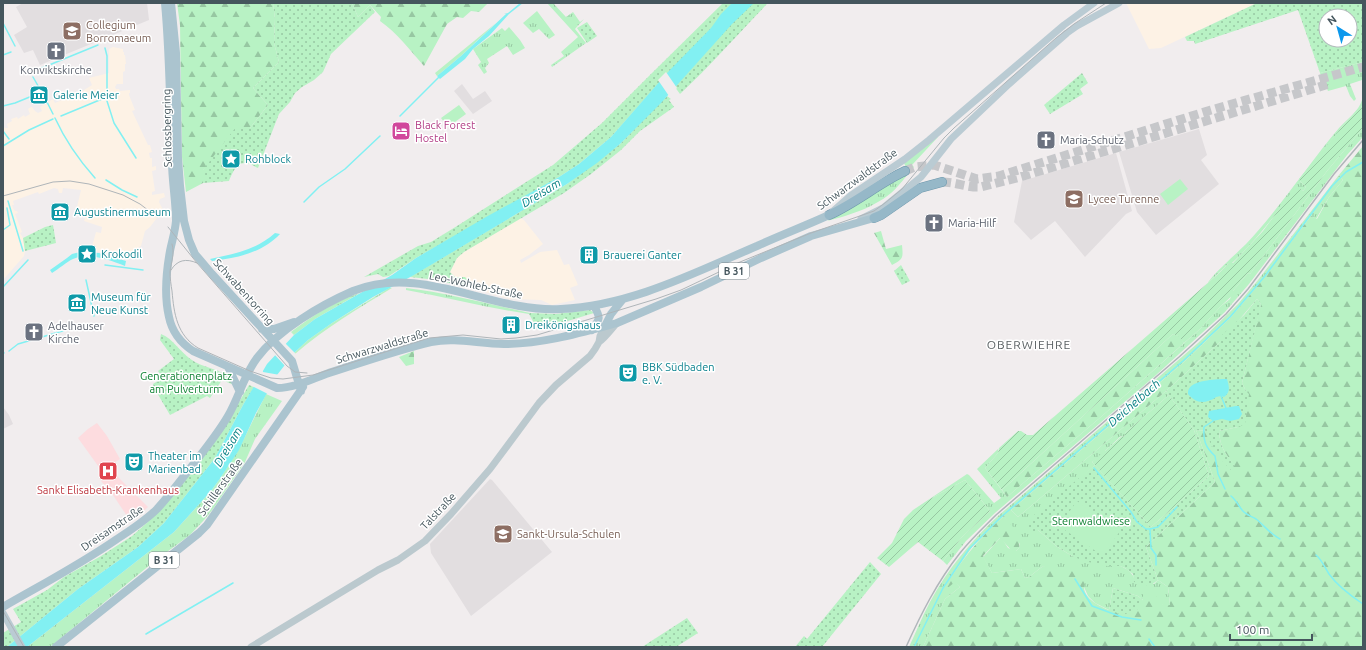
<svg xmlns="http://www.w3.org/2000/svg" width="1366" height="650" font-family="Ubuntu,sans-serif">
<defs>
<pattern id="grass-tufts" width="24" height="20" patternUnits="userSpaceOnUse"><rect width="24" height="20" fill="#b8f2c4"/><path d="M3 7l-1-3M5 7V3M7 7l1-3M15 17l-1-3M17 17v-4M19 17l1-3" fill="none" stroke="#97c7a2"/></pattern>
<pattern id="forest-firs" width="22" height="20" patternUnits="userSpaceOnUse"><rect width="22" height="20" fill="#b8f2c4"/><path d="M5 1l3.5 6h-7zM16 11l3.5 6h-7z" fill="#97c7a2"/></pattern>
<pattern id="park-dots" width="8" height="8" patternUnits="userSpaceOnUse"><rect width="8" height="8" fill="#b8f2c4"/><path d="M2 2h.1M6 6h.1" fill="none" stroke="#97c7a2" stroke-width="1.8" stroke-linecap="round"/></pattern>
<pattern id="garden-furrows" width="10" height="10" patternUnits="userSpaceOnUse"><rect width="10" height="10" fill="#b8f2c4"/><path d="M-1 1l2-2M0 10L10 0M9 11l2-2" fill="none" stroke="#97c7a2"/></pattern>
</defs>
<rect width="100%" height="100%" fill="#f1edee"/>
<!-- commercial -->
<path fill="#fdf2e5" d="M1126 3H1257L1161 48 1149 49Z
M113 47 123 49V52H124V55H125L126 64H125V71L123 72V84H117L115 87 116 89H119L120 91 130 90V93H129V95L135 110 132 111 148 145H150L152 152 149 153 150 158H152V167L156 166V170L152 171 155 191 152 192V195L164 193 165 197 160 199 159 202 163 210 150 227 145 231 141 246 133 251 126 258 91 250 96 232 101 233 102 227 84 221 87 213 76 211 81 190 63 188 62 193H59L58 189 54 188 39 194 38 192 13 201 14 205H12L13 208 15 211H17L18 213 15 214 22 232 20 233 23 238 25 251 24 256 3 280V126L5 128H8L7 124 12 121 11 119 17 117 18 119 24 115 25 117 30 114 28 109 31 107H32L35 111 38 113 42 111 40 107 53 99 55 103 81 92 92 85 89 78 109 73V49Z
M520 218 524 220 543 244 529 255 520 260 521 263 540 252 557 250 564 265 569 264 578 285 570 288 575 300 552 305 541 300 510 299 474 289V288L455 277 450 272 457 258 464 252Z"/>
<!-- education -->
<path fill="#e2dee0" d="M23 3H147L149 20 40 65 33 50 24 53 14 35 27 27 16 7Z
M462 84 473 99 485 91 492 101 473 114 454 91Z
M1199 129 1207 155 1201 160 1219 184 1156 235 1137 212 1119 152Z
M1116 153 1132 211 1126 214 1085 257 1055 221 1031 240 1014 222 1022 181Z
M3 407 9 415 13 424 3 429Z
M490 479 492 480 552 552 471 616 431 553 430 544Z"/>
<!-- medical -->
<path fill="#fddcdf" d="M97 423 107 436 120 459 111 465 119 478 148 507 131 522 113 495 101 481 106 477 78 438 88 429Z"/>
<!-- grass -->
<path fill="url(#grass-tufts)" d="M547 3H555L554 4 566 17 573 12 580 22 584 19 575 29 586 43 552 67 551 65 564 56 561 52 578 37Z
M537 11 555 35 549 39 539 29 533 33 523 23Z
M496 23 461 56 437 76 435 73Z
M509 27 520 40 525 48 513 55 507 46 487 59 489 63 485 68 487 72 484 74 478 65 481 62 473 49 502 28 505 31Z
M1363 62V82L1362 80 1350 84 1356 99 1354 101 1350 96 1346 86 1328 91 1320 73Z
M1362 100H1363V108L1362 106 1346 122 1300 179V181L1306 187 1303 191 1296 187C1276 214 1257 240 1232 263H1229L1208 283C1210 277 1238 252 1246 244 1280 208 1307 166 1339 128 1346 120 1359 111 1362 100Z
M1363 128V137L1347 155 1249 284 1225 312 1155 376 995 513 966 541 947 565 943 561 962 537 990 511 965 480 928 500 967 474 969 475 994 503 1001 498 977 469 998 449V453L985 468 1007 497 1102 416 1200 329 1221 306 1230 299 1233 291 1248 273 1250 274 1327 171Z
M938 137 912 165 914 167C908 173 904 180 898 186 882 205 851 215 827 221L853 207 908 172 904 163 934 138Z
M1339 175 1343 180 1329 197 1316 219 1311 216 1253 291 1230 318 1184 362 1011 510 1018 517 1166 391 1169 395 1125 433V435L1123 437 1121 436 1105 451V453L1092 462 1095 465 1074 484 1038 530 1056 546 1072 556 1120 566C1126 568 1132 572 1134 578L1154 584 1158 580 1168 587 1170 605H1163L1143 600 1138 596 1113 588 1109 610 1095 603 1088 596 1084 587 1043 566 1029 577 1025 578 1021 569 992 573 983 557 1001 537 1008 548 1016 551 1019 548 1020 544 1004 516 973 546 951 577 952 583 955 581 960 587 945 599 923 647H909C916 632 922 617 930 602 947 570 971 541 998 516L1198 343 1238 304 1258 280Z
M389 288H392C359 308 325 328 295 354L294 353 308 340 332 323Z
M406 288C448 293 488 304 530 313L529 314C487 308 447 297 406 290Z
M360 293 315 319 294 335 291 332C312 316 335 301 360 293Z
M266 394 282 401 255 439 245 462 213 509 204 520 190 535 156 560 50 647H27L174 532 211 491 219 480 239 449Z"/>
<!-- forest -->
<path fill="url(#forest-firs)" d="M177 3H273L275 19 274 43 279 62 253 88 268 105 250 128 203 170V183L186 192 182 157 180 25Z
M352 3H488L479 12 471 11 463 18 457 17 447 24 424 66C410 50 397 33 380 21L381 17 370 5 358 17Z
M1363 146V647H923L945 599 960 587 955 582 940 594C958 565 978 538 1004 516 1012 526 1022 535 1019 548L1016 551H1012L1000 538 983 556 992 573 1021 569 1025 578 1029 577 1043 566 1059 568 1088 575C1087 579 1085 583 1084 587 1084 599 1101 607 1109 610L1143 600V592L1156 596 1163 605H1170L1168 587 1158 580 1146 547 1215 482 1196 430 1207 431 1234 465C1225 453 1220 447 1219 431L1238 427 1246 391 1242 383 1261 304 1257 299 1220 342 1166 391 1018 517 1011 510 1184 362 1230 318 1253 291 1311 216 1317 219 1329 197 1343 180 1339 175Z
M881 231 886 249 902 245C903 257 904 259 892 265L874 233Z
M1173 334 1179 336 1184 343 1102 416 1007 497 1002 490Z
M414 351V364L406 366 399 357Z"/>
<!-- park -->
<path fill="url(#park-dots)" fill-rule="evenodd" d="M273 3H352L358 17 370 5 375 12 331 54 323 72 314 80 302 87 295 93 290 102 279 114 258 168C255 167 250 163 246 163 236 162 232 174 229 181L203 183V170L236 127 250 128 268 105 253 88 279 62 274 43 275 19Z
M723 3H768C739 33 711 65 680 94L666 75 611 137 579 164 559 177 416 258 389 276 383 277 378 274 364 277 418 246 431 242 457 226 553 165 602 123 652 73Z
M1257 3H1363V62L1320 73 1298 10 1195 44 1194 41H1187L1185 37ZM1326 16H1350V40H1326Z
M587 22 597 36 587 43 577 28Z
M1082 73 1088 83 1080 89 1083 94 1050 114 1044 105Z
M667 96 671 99 669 100 674 107 640 131 621 150 591 174 564 193 464 252 457 258 450 272 455 277H465L471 283 474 289 437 280 410 277 567 184 620 144Z
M53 225 56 243 25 251 23 238 45 227Z
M901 265 910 281 902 285 894 271Z
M1257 299 1261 304 1260 310 1242 383 1246 391 1249 394 1245 424 1238 427 1219 431C1220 447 1225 453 1234 465L1232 471C1221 460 1209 447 1207 431L1196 430 1215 482 1146 547 1158 580 1150 586 1134 582 1133 574 1125 568 1120 566H1107L1084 561 1072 556 1056 546 1038 530 1033 532 1028 526 1034 515 1095 465 1151 527 1209 476 1194 430 1166 391 1220 342 1221 336 1244 315Z
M590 310 594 313 538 330 529 314 530 313 556 314Z
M161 334C174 339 181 354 195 362 208 369 228 370 234 385L222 380 210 398 207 396 170 415 153 386V384L163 378 158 371 174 359 160 340Z
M249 385 254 387 243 405 215 458 164 523 138 547 78 589 7 647H3V633L21 622 13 609 47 590 64 577 101 556 132 536 149 521 221 433Z
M870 562 881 574 822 647H795L804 636 807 639Z
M1113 588 1138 596 1143 600 1138 609 1123 615 1109 610Z
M687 618 698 633 676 647H642Z"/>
<!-- garden -->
<path fill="url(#garden-furrows)" d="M1361 106 1363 108V128L1327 171 1250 274 1248 273 1233 291 1235 293 1221 306 1200 329 1184 343 1178 336 1173 334 1002 490 985 468 998 453 999 448 1018 431H1021L1027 435H1033L1217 275 1229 263H1233L1263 231 1296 186 1303 191 1306 187 1300 181 1299 179 1346 122Z
M1169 395 1194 430 1209 476 1151 527 1092 462 1102 453H1104L1105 451 1122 436 1123 437 1125 435V433Z
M965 480 990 511 962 537 943 561 918 542 889 567 877 558 892 543 904 519 913 510 928 500Z"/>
<!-- pitch -->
<path fill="#b8f2c4" d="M459 105 466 114 448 127 441 118Z
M1180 179 1188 189 1168 205 1160 194Z
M1077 501 1120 531 1103 556 1059 526Z"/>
<!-- water -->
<path fill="#82f0f2" d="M520 3H523L509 14 489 36 473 49 465 59 440 79 437 76 461 56 506 14H504L508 13Z
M732 3H754L732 24 661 103 620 144 597 163 567 184 414 275 373 297 332 323 308 340 295 352 277 375 256 413 239 450 219 480 211 491 174 532 27 647H7L78 589 138 547 164 523 215 458 243 405 267 364 294 335 315 319 392 275 416 258 486 217 559 177 579 164 611 137 668 72 711 28 721 14Z
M275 233 280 234C262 253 237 258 212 261L210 259C234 254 256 250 275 233Z
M80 252 99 253 126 261 125 266C110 260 89 252 73 259 66 262 59 269 52 273L50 270 67 258 72 254Z
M1222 379H1227C1229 386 1231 392 1224 397L1221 396 1216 397C1213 400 1212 399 1208 401 1200 404 1193 400 1188 394 1187 380 1212 380 1222 379Z
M1236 406H1239L1242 414 1239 419 1230 421 1222 419 1213 421 1208 417 1209 411Z"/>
<!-- pier -->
<path fill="#f1edee" d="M666 72 677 88 669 96 658 80Z
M284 342 296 354 286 367 274 354Z
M262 369 263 372 280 375 268 394 252 386Z"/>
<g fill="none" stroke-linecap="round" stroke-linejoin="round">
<!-- stream -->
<path stroke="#82f0f2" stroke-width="1.5" d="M3 23 15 46
M105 48 107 56V94
M3 55 11 52
M37 70 98 45
M33 77 41 91
M42 92 53 114
M107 101 114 123 136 158
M3 106 15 103 37 94
M61 116 102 99
M400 116 440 76
M55 118C66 142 78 159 95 178
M3 131 9 139
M3 146 29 130 53 119
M106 180 122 190 137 197
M8 201 23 251
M304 202 319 187 345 169 380 136
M3 230 10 225 7 208
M105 265 143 270
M86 280 94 316
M3 287 28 260
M3 351 4 353
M9 351 18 344 83 325
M1221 396 1226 408
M1213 421 1204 427C1203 440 1205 447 1215 456L1218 474 1225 489
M1094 468 1131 512 1137 522 1146 529H1150L1158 527 1177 507
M1231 496C1236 500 1238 505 1242 510 1246 515 1251 516 1256 519 1264 525 1270 534 1280 539
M1150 530 1151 548 1156 555V565
M1316 555C1322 560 1325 568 1329 574 1337 585 1351 596 1363 604
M1075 579 1092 606 1122 617 1141 620
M146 634 233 583
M1149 639 1155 647
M914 647 943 588 969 549 1001 517 1183 361 1230 317 1265 276 1332 186 1346 172 1363 162"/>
<!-- trunk-tunnel -->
<path stroke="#c6c7ca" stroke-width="9" stroke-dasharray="9 4.5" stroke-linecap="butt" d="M905 171 915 167 934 165 977 179 999 176 1211 110 1363 67
M942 182C956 182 968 188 981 187L1020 177 1329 84"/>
<!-- trunk casing -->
<g stroke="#6d97ac" stroke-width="10">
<path id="trunk" d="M829 215C856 203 879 183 905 171
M874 218 881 215 920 188 942 182"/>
</g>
<!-- tertiary -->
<path stroke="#bbc9ce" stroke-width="7" d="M599 342C607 336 611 329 617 323
M251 647 378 570 398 560 425 541 451 514 490 469 539 403 556 385 590 356 595 349 599 342 600 336 605 326"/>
<!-- secondary -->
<path stroke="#bacbd3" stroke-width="7" d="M833 211 850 196 905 159 929 140 1064 25 1094 3
M861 219 883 208 921 177 951 139 1009 84 1067 33 1077 26 1119 3
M3 613 22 647"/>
<!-- primary -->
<path stroke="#abc4cf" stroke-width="8" d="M165 3C170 56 170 108 172 161 172 181 176 201 176 221 175 232 172 241 170 251 166 273 164 296 169 317 172 332 181 343 193 351L277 388C294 388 310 380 326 374 360 363 397 350 431 342 456 337 479 344 504 344 543 344 580 333 617 323L701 287 761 258 811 236 874 218
M171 3 176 53 178 158 180 186 184 221 189 240 195 254 212 274 292 361 301 391
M605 326 611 314 623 299
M262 329H274L294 322
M592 330C600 319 601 318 594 306
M228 367 240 392
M3 607C41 585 81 564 117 539 131 530 145 521 157 509 168 497 178 484 188 471 202 453 217 435 228 416 239 397 244 375 257 358 278 330 321 305 353 291 422 263 491 313 561 309 630 306 694 273 757 246 781 235 805 226 829 215
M56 647 199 533 207 525 303 387"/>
<!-- trunk -->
<use href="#trunk" stroke="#96b8c8" stroke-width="9"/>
<!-- tram -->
<path stroke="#afb5b9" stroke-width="1" d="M3 196 53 182 70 181 89 184 123 195 140 204 157 217
M168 227 197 263 287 366 295 372 307 373
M172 244C175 254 171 262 170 272 170 278 171 285 172 291 174 314 177 335 198 348L250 371 271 378 283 379 313 375 429 338 463 335 501 339 516 338 537 335 656 299 681 290 740 262 811 233 874 211 885 203 902 189 944 138 954 128 1056 38 1074 24 1106 3
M171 270C177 260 186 258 197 263
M3 611 24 647"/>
<!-- rail -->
<path stroke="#afb5b9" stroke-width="1.5" d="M906 647C921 614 937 582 960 553 971 539 984 527 996 515L1179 357 1226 314 1248 289 1334 174 1363 140"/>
</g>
<!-- icons -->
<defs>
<g id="university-square" transform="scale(1)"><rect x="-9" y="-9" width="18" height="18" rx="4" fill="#8d6e63" stroke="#fff"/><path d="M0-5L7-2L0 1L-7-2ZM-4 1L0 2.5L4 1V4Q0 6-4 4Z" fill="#fff"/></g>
<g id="church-square" transform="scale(1)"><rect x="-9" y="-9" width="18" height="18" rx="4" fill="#6b7280" stroke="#fff"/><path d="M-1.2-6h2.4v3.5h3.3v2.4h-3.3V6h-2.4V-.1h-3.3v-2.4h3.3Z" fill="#fff"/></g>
<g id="museum-square" transform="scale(1)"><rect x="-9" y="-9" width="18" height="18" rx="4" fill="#0f9aa8" stroke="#fff"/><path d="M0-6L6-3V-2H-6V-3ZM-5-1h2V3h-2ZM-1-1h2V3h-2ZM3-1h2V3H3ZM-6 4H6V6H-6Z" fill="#fff"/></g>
<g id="hotel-square" transform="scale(1)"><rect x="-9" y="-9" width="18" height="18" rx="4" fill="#d1479c" stroke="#fff"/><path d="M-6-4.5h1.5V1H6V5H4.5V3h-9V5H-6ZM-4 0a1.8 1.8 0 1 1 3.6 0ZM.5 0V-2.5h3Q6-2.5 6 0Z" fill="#fff"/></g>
<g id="sight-square" transform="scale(1)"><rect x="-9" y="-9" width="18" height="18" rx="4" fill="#0f9aa8" stroke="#fff"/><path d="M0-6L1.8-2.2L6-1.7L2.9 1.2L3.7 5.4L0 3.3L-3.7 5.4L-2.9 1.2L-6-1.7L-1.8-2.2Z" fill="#fff"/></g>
<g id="school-square" transform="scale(1)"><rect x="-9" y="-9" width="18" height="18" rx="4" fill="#8d6e63" stroke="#fff"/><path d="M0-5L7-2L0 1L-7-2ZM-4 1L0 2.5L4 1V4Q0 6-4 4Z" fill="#fff"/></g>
<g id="building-square" transform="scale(1)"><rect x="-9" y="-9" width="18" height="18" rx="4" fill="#0f9aa8" stroke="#fff"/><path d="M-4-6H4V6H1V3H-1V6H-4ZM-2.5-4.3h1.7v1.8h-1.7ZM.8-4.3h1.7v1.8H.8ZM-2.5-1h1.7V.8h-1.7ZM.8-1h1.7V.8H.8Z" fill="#fff"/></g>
<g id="theatre-square" transform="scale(1)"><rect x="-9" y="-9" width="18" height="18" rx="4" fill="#0f9aa8" stroke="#fff"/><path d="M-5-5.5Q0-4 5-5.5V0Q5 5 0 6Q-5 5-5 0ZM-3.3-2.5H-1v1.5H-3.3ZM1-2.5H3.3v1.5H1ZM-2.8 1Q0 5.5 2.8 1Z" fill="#fff"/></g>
<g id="hospital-square" transform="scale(1)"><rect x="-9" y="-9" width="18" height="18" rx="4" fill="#e0444e" stroke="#fff"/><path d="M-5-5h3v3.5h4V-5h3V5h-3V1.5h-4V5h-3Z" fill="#fff"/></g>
</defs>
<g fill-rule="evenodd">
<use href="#university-square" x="72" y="31"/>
<use href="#church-square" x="56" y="51"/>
<use href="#museum-square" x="39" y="95"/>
<use href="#hotel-square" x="401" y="131"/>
<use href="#church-square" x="1046" y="140"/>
<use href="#sight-square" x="231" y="159"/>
<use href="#school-square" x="1074" y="199"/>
<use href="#museum-square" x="60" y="212"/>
<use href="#church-square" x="934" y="223"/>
<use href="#sight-square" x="87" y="254"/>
<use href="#building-square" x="589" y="255"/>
<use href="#museum-square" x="77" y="303"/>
<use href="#building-square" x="511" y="325"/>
<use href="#church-square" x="34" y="332"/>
<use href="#theatre-square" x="628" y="373"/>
<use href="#theatre-square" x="134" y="462"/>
<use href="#hospital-square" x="108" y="471"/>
<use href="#school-square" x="503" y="534"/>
</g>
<g text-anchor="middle" stroke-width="3" stroke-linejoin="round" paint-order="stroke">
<!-- shield labels -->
<g fill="#fff" stroke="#7d898e" stroke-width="1">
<rect x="719" y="263" width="30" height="16" rx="3"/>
<rect x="149" y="552" width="30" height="16" rx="3"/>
</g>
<g font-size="10" font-weight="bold" fill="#45565d">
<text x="734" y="275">B 31</text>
<text x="164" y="564">B 31</text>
</g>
<!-- education labels -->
<g font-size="11" fill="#785e54" stroke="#fff" text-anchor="start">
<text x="86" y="29">Collegium<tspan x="86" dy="13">Borromaeum</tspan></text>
<text x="1088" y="203">Lycee Turenne</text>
<text x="517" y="538">Sankt-Ursula-Schulen</text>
</g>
<!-- worship labels -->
<g font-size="11" fill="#5b616d" stroke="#fff" text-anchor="start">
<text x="56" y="74" text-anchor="middle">Konviktskirche</text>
<text x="1060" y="144">Maria-Schutz</text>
<text x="948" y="227">Maria-Hilf</text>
<text x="48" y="330">Adelhauser<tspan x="48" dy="13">Kirche</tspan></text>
</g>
<!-- culture labels -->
<g font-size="11" fill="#0d838f" stroke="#fff" text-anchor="start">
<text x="53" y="99">Galerie Meier</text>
<text x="245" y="163">Rohblock</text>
<text x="74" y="216">Augustinermuseum</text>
<text x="101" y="258">Krokodil</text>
<text x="603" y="259">Brauerei Ganter</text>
<text x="91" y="301">Museum für<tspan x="91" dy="13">Neue Kunst</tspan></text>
<text x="525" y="329">Dreikönigshaus</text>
<text x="642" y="371">BBK Südbaden<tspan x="642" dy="13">e. V.</tspan></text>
<text x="148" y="460">Theater im<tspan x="148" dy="13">Marienbad</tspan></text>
</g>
<!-- hotel labels -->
<g font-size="11" fill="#b23c85" stroke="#fff" text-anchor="start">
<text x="415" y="129">Black Forest<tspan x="415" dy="13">Hostel</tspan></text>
</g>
<!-- street labels -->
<g font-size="11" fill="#45565d" stroke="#fff">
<text transform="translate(167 128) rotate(-91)" y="4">Schlossbergring</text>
<text transform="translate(857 179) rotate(-36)" y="4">Schwarzwaldstraße</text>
<text transform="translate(476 285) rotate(12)" y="4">Leo-Wohleb-Straße</text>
<text transform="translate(244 292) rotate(48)" y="4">Schwabentorring</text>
<text transform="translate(382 346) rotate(-17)" y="4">Schwarzwaldstraße</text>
<text transform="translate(220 487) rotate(-54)" y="4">Schillerstraße</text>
<text transform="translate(438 511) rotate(-47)" y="4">Talstraße</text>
<text transform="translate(112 528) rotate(-34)" y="4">Dreisamstraße</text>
</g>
<!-- park labels -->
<g font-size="11" fill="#108334" stroke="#fff">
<text x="186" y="380">Generationenplatz<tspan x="186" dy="13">am Pulverturm</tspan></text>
<text x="1091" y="525">Sternwaldwiese</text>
</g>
<!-- health labels -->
<g font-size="11" fill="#be3a42" stroke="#fff">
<text x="108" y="494">Sankt Elisabeth-Krankenhaus</text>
</g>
<!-- water labels -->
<g font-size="12" font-style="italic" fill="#067f82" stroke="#fff">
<text transform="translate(541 193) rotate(-31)" y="4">Dreisam</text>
<text transform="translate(1134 403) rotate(-41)" y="4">Deichelbach</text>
<text transform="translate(228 447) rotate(-59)" y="4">Dreisam</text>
</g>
<!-- neighbourhood labels -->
<g font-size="12" letter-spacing="1" fill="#5a6063" stroke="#fff">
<text x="1029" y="349">OBERWIEHRE</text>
</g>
</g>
<!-- border -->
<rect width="1366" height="650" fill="none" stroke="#45565d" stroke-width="8"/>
<!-- north arrow -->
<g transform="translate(1338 28) rotate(323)"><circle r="19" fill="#ffffff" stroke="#b5bbbe"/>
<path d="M0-3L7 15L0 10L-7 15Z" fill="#0c98ec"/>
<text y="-6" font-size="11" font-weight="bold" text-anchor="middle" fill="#45565d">N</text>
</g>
<!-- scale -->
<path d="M1230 634v6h82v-6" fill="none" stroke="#45565d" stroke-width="2"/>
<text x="1236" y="634" font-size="12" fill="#45565d" stroke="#ffffff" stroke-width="3" paint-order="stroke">100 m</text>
</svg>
